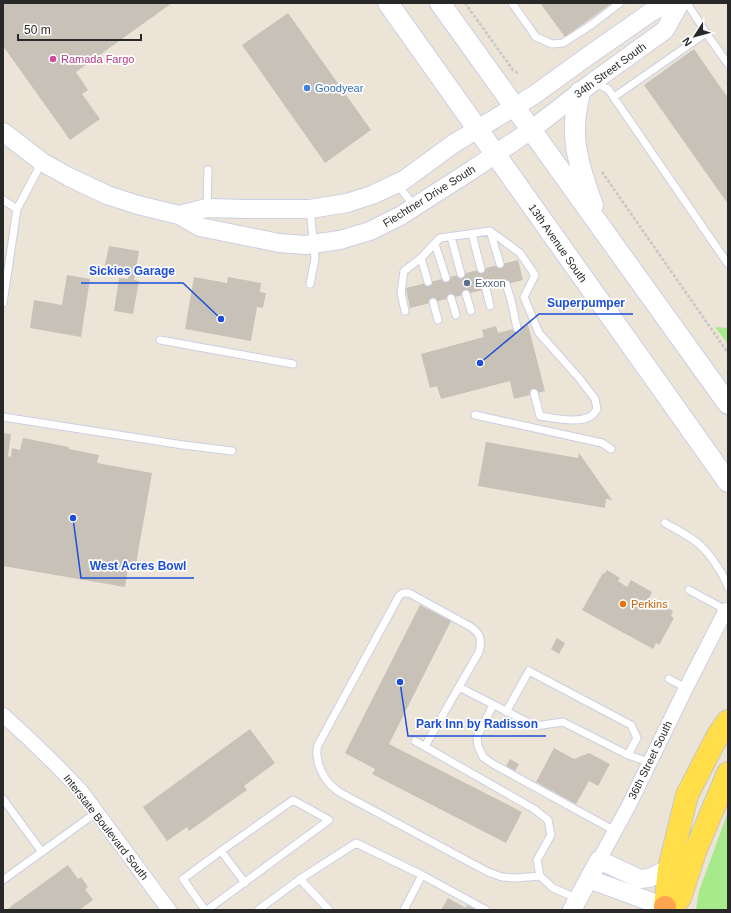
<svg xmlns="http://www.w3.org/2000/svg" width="731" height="913" font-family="Arial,sans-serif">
<rect width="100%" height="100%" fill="#ece4d7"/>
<!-- green -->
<path fill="#a7ea8c" d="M715 327 728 328V344Z
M728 812V910H696L699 891Z"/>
<!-- building -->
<path fill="#c7c1b7" d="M3 3H172L76 72 88 90 82 94 100 119 70 140 3 46Z
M540 3H612L565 37Z
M288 13 371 130 325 163 242 45Z
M694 49 728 98V204L644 85Z
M109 246 139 251 134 280 139 281 133 314 114 311 119 278 128 279 129 274 104 269Z
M518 260 523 280 410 308 406 288Z
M67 275 90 279 81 337 30 328 34 300 62 305Z
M194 277 227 283 228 277 261 283 260 292 266 293 263 308 257 307 251 341 185 329Z
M528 325 545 391 514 399 510 381 441 399 437 386 430 388 421 354 484 337 482 330 496 326 498 333Z
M3 433 11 434 8 456 11 457 12 448 20 450 23 438 69 447V449L99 455 97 463 152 473 136 564 129 563 125 587 3 566Z
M486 442 578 458 579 453 612 500 606 499 605 508 478 486Z
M607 570 620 578 618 581 627 587 631 580 652 592 649 598 673 611 671 616 674 618 659 645 656 643 653 649 582 610 603 573 604 574Z
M420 605 451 621 389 744 522 812 506 843 372 774 375 769 345 753Z
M557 638 565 643 559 654 551 649Z
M250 729 275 763 244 786 247 790 189 831 187 827 167 841 143 807Z
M554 748 574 759 589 753 610 764 598 786 589 781 576 804 536 782Z
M510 759 519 764 515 771 506 766Z
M68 865 78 879 81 877 88 887 85 889 93 900 79 910H6Z
M448 898 466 908 467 905 477 910H441Z"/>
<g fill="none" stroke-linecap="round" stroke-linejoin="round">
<!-- service casing -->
<g stroke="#cccfe3" stroke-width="9">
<path id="service" d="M512 3 536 37 552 44 563 43 591 25 620 3
M687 3 706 33 728 64
M595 83 608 89 728 264
M614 97 706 33
M397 184 415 207
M3 200 17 209
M207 207 208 170
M310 209 315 259 310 284
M490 231 500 264
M472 234 481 269
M451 237 461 274
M435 244 446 278
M421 258 428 282
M506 284 511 300 517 328
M486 289 490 306
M466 294 471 311
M451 298 456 315
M433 302 438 320
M3 303 17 209 42 162
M405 311 401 293 404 271 421 258 440 238 490 231 520 253 535 275 524 297 539 333 579 378 595 399 597 409C595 412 593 415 591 416 579 424 554 418 540 416L534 393
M160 340 293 364
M475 415 602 443 611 449
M3 417 183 445 232 451
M665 523C677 530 690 536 700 545 710 554 724 575 728 587
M689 590 726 610 727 609
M669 679 686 688
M459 687 535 726 563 722 628 755 649 762
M493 705 477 737 478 746 483 757 493 764 615 831
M506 712 529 671 631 725 637 738 628 755
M415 741 534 809 548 820 551 835 537 860 540 876 553 888 578 899
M425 746 479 652C482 640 481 634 471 627L409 593H403L399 596 318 745C314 757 321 774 329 783 331 786 336 789 339 792L488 872 502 877 516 878 540 876
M3 799 42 852
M300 879 356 843 422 875
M3 880 97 812
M205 910 183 879 221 851
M207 910 329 820 293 800 221 851 245 883
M258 910 300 879 329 910
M404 910 422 875 486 910"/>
</g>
<!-- minor casing -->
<g stroke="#cccfe3" stroke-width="16">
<path id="minor" d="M3 715 25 735 55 764 81 791 169 910
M599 860 628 807 686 688 726 610"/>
</g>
<!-- tertiary casing -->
<g stroke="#cccfe3" stroke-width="20">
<path id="tertiary" d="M3 132 42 162 69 177 107 195 138 205 179 215 200 227 279 243 305 245 340 240 370 231 400 216 472 170 531 130 593 82 665 30 680 3
M179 215 207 208 247 209H310L347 203 372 195 404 180 453 144 534 95 588 56 651 12 671 3
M589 879 665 907
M572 910 599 860 640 879 649 878 669 869"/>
</g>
<!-- secondary casing -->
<g stroke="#cccfe3" stroke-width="22">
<path id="secondary" d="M388 3 728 482
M440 3 728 404
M580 92C577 106 574 119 575 133 575 155 585 184 593 205"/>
</g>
<!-- primary casing -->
<g stroke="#c7c7c7" stroke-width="24">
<path id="primary" d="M728 721 718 735 687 795 669 869 665 907 677 901 680 898 695 852 728 773"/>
</g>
<!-- motorway casing -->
<g stroke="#c7c7c7" stroke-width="24">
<path id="motorway" d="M665 910V907"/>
</g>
<!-- path -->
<path stroke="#c7c7c7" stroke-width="2.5" stroke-dasharray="3 2" stroke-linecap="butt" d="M465 3 513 70 519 74
M602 172 728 353"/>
<!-- service -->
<use href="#service" stroke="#fff" stroke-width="7"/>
<!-- minor -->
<use href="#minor" stroke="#fff" stroke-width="14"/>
<!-- tertiary -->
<use href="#tertiary" stroke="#fff" stroke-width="18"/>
<!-- secondary -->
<use href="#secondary" stroke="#fff" stroke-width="20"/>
<!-- primary -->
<use href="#primary" stroke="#ffde49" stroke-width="22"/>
<!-- motorway -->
<use href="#motorway" stroke="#ffa54f" stroke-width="22"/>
</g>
<!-- markers -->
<circle fill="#d1479c" stroke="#fff" stroke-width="1.5" cx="53" cy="59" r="4"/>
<circle fill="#3f7fe0" stroke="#fff" stroke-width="1.5" cx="307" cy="88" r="4"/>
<circle fill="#5c6f8a" stroke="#fff" stroke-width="1.5" cx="467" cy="283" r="4"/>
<circle fill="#e8710a" stroke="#fff" stroke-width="1.5" cx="623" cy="604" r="4"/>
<g text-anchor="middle" stroke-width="3.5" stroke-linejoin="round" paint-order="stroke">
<!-- hotel labels -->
<g font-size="11" fill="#b23c85" stroke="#fff" text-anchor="start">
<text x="61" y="63">Ramada Fargo</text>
</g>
<!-- street labels -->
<g font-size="11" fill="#282828" stroke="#fff">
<text transform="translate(610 70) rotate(-36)" y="4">34th Street South</text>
<text transform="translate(429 196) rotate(-32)" y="4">Fiechtner Drive South</text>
<text transform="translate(558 243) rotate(55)" y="4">13th Avenue South</text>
<text transform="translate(650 760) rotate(-64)" y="4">36th Street South</text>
<text transform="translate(106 827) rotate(52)" y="4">Interstate Boulevard South</text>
</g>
<!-- shop labels -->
<g font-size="11" fill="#366cbe" stroke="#fff" text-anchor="start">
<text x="315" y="92">Goodyear</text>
</g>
<!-- service labels -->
<g font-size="11" fill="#4e5e75" stroke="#fff" text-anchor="start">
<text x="475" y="287">Exxon</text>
</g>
<!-- food labels -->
<g font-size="11" fill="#c56008" stroke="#fff" text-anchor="start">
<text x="631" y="608">Perkins</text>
</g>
</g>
<!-- callouts -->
<path fill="none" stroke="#1d4ed8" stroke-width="1.5" d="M221 319L183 283H81M480 363L539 314H633M73 518L81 578H194M400 682L408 736H546"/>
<g fill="#1d4ed8" stroke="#fff" stroke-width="1.5">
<circle cx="221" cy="319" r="4"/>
<circle cx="480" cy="363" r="4"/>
<circle cx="73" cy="518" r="4"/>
<circle cx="400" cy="682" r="4"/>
</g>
<g font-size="12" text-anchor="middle" font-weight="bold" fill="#1d4ed8" stroke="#fff" stroke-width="3.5" stroke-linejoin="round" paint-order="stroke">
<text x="132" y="275">Sickies Garage</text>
<text x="586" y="307">Superpumper</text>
<text x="138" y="570">West Acres Bowl</text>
<text x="477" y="728">Park Inn by Radisson</text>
</g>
<!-- border -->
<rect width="731" height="913" fill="none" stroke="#282828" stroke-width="8"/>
<!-- north arrow -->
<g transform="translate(695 36) rotate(234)" stroke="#ffffff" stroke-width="3" paint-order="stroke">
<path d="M0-3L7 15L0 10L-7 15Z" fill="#282828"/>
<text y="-6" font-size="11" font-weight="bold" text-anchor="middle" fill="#282828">N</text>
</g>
<!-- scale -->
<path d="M18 34v6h123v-6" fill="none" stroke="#282828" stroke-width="2"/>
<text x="24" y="34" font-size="12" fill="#282828" stroke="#ffffff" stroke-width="3" paint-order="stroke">50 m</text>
</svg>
